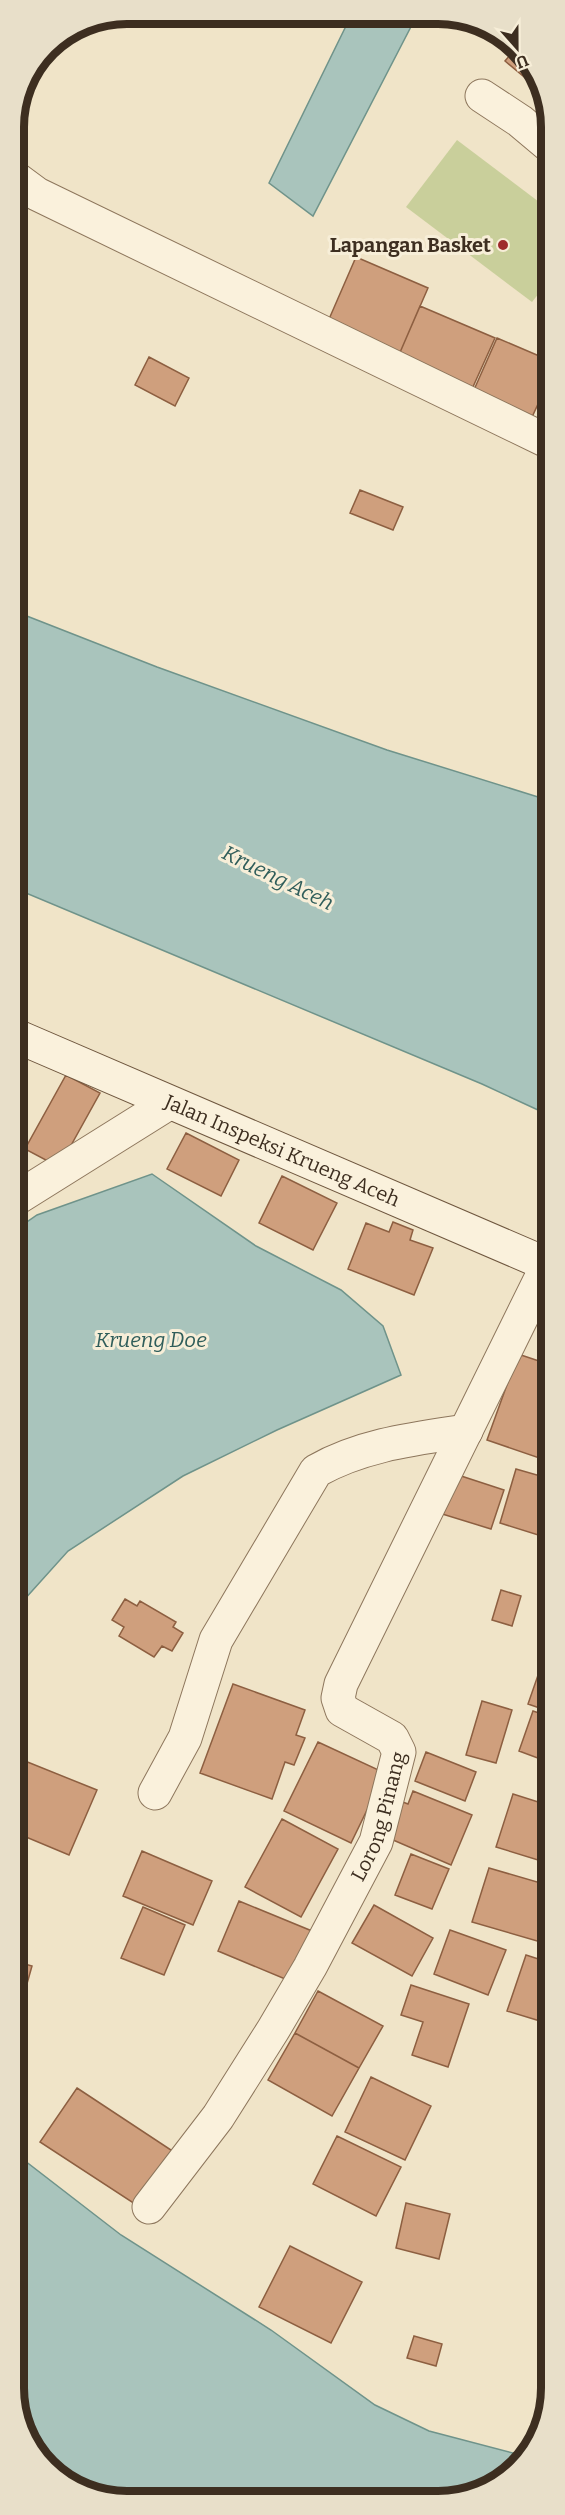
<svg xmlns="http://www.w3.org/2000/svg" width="565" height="2515" font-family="Bitter,serif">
<rect width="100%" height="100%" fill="#f0e4c8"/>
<!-- green -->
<path fill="#c9cf9b" d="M457 140 551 211V278L532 302 406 207Z"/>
<!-- water -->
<path fill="#a9c4bc" stroke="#6f938a" stroke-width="1.5" d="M339 16 416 17 313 216 269 183 345 28Z
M14 611 157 667 387 750 551 801V1116L482 1084 14 888Z
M152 1174 256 1246 341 1290 383 1326 401 1375 277 1430 183 1476 68 1551 14 1611V1231L37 1215Z
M14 2147 20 2157 121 2235 271 2330 375 2405 429 2431 524 2456 518 2468 452 2501 105 2499 42 2463 14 2402Z"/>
<!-- building -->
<path fill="#cf9f7d" stroke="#8d5f41" stroke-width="1.5" d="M516 48 523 52 541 91 505 61Z
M356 257 428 288 398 357 326 326Z
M420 306 495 338 472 389 398 357Z
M497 338 551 361V376L532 417 473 392Z
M149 357 189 378 175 406 135 385Z
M360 490 403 507 393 530 350 513Z
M66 1075 100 1093 59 1167 25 1149Z
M186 1133 239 1160 221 1196 167 1169Z
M282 1176 337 1203 313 1250 259 1223Z
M393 1222 413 1230 410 1240 433 1248 414 1295 348 1269 366 1223 389 1232Z
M518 1354 551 1365V1462L487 1440Z
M516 1469 551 1479V1539L500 1523Z
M452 1473 504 1490 491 1529 439 1513Z
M501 1590 521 1596 512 1626 492 1620Z
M125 1599 137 1606 140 1601 176 1622 173 1627 183 1633 172 1651 162 1646 154 1657 119 1636 124 1627 112 1620Z
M544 1658 551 1661V1712L528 1704Z
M233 1684 305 1710 296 1735 305 1738 294 1765 285 1762 272 1799 200 1773Z
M482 1701 512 1710 496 1763 466 1755Z
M533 1711 551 1717V1763L519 1751Z
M318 1742 385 1773 351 1843 284 1811Z
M426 1752 476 1772 465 1801 415 1781Z
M25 1761 97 1790 69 1855 14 1832V1787Z
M413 1791 472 1815 451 1865 393 1840 395 1799 408 1804Z
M513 1794 551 1806V1864L496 1847Z
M282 1819 338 1849 301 1917 245 1887Z
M142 1851 212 1881 193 1925 123 1896Z
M411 1854 449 1869 432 1909 395 1895Z
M489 1868 551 1886V1945L472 1922Z
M239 1901 312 1931 290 1981 218 1951Z
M374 1905 433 1938 412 1976 352 1943Z
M143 1907 185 1925 164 1975 121 1958Z
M450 1930 506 1950 488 1995 434 1974Z
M526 1955 551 1963V1988L540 2021 507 2011Z
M14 1961 32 1966 19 2012 14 2010Z
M411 1985 469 2004 448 2067 412 2055 423 2022 401 2015Z
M318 1991 383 2026 359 2068 295 2033Z
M295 2033 359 2068 332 2116 268 2080Z
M371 2077 431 2106 405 2160 345 2132Z
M77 2088 174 2152 138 2206 40 2142Z
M337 2136 401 2167 376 2216 313 2184Z
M406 2203 450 2214 439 2259 396 2248Z
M290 2246 362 2282 331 2343 259 2307Z
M414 2336 442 2344 436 2366 407 2358Z"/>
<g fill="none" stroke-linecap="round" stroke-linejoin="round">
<!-- street casing -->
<g stroke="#8d765c" stroke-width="35">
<g id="street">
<path d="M482 96 520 121 551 147"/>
<path d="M14 177 37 194 551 443"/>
<path d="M14 1200 169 1103"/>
<path d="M155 1793 185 1738 216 1640 316 1471C362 1445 413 1439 466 1431"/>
<path id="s1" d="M149 2207 218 2117 273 2030 310 1967 376 1842 399 1752 392 1738 342 1710 338 1698 341 1684 548 1264"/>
</g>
</g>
<!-- secondary casing -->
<g stroke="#6f573f" stroke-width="35">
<g id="secondary">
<path id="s2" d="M14 1035 551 1266"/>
</g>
</g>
<!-- street -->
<use href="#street" stroke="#faf1dc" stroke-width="33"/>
<!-- secondary -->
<use href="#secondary" stroke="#faf1dc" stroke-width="33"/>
</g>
<!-- markers -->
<circle fill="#9e2a2b" stroke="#f7eed8" stroke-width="2" cx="503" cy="245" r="6"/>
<g text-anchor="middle" stroke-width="6" stroke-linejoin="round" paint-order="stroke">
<!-- poi labels -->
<g font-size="20" font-weight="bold" fill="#3d2e20" stroke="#f7eed8" text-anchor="end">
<text x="491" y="252">Lapangan Basket</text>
</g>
<!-- street labels -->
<g font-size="20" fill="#3d2e20" stroke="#f7eed8">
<text dy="7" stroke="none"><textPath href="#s2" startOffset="292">Jalan Inspeksi Krueng Aceh</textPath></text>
<text dy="7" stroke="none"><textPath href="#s1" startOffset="456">Lorong Pinang</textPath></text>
</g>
<!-- water labels -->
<g font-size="21" font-style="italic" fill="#2f5d5a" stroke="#f7eed8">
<text transform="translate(278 878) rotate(26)" y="7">Krueng Aceh</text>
<text x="151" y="1347">Krueng Doe</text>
</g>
</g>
<!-- crop -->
<path d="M0 0H565V2515H0ZM127 24H438A103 103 0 0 1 541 127V2388A103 103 0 0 1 438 2491H127A103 103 0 0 1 24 2388V127A103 103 0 0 1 127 24Z" fill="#e8dfc9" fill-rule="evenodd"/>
<path fill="none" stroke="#3d2e20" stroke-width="8" d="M127 24H438A103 103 0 0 1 541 127V2388A103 103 0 0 1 438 2491H127A103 103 0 0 1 24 2388V127A103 103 0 0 1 127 24Z"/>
<!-- north arrow -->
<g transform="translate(517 48) rotate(159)" stroke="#f7eed8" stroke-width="4.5" paint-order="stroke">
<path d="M0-4.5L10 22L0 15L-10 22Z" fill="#3d2e20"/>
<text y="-9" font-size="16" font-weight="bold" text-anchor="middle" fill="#3d2e20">U</text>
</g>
</svg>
